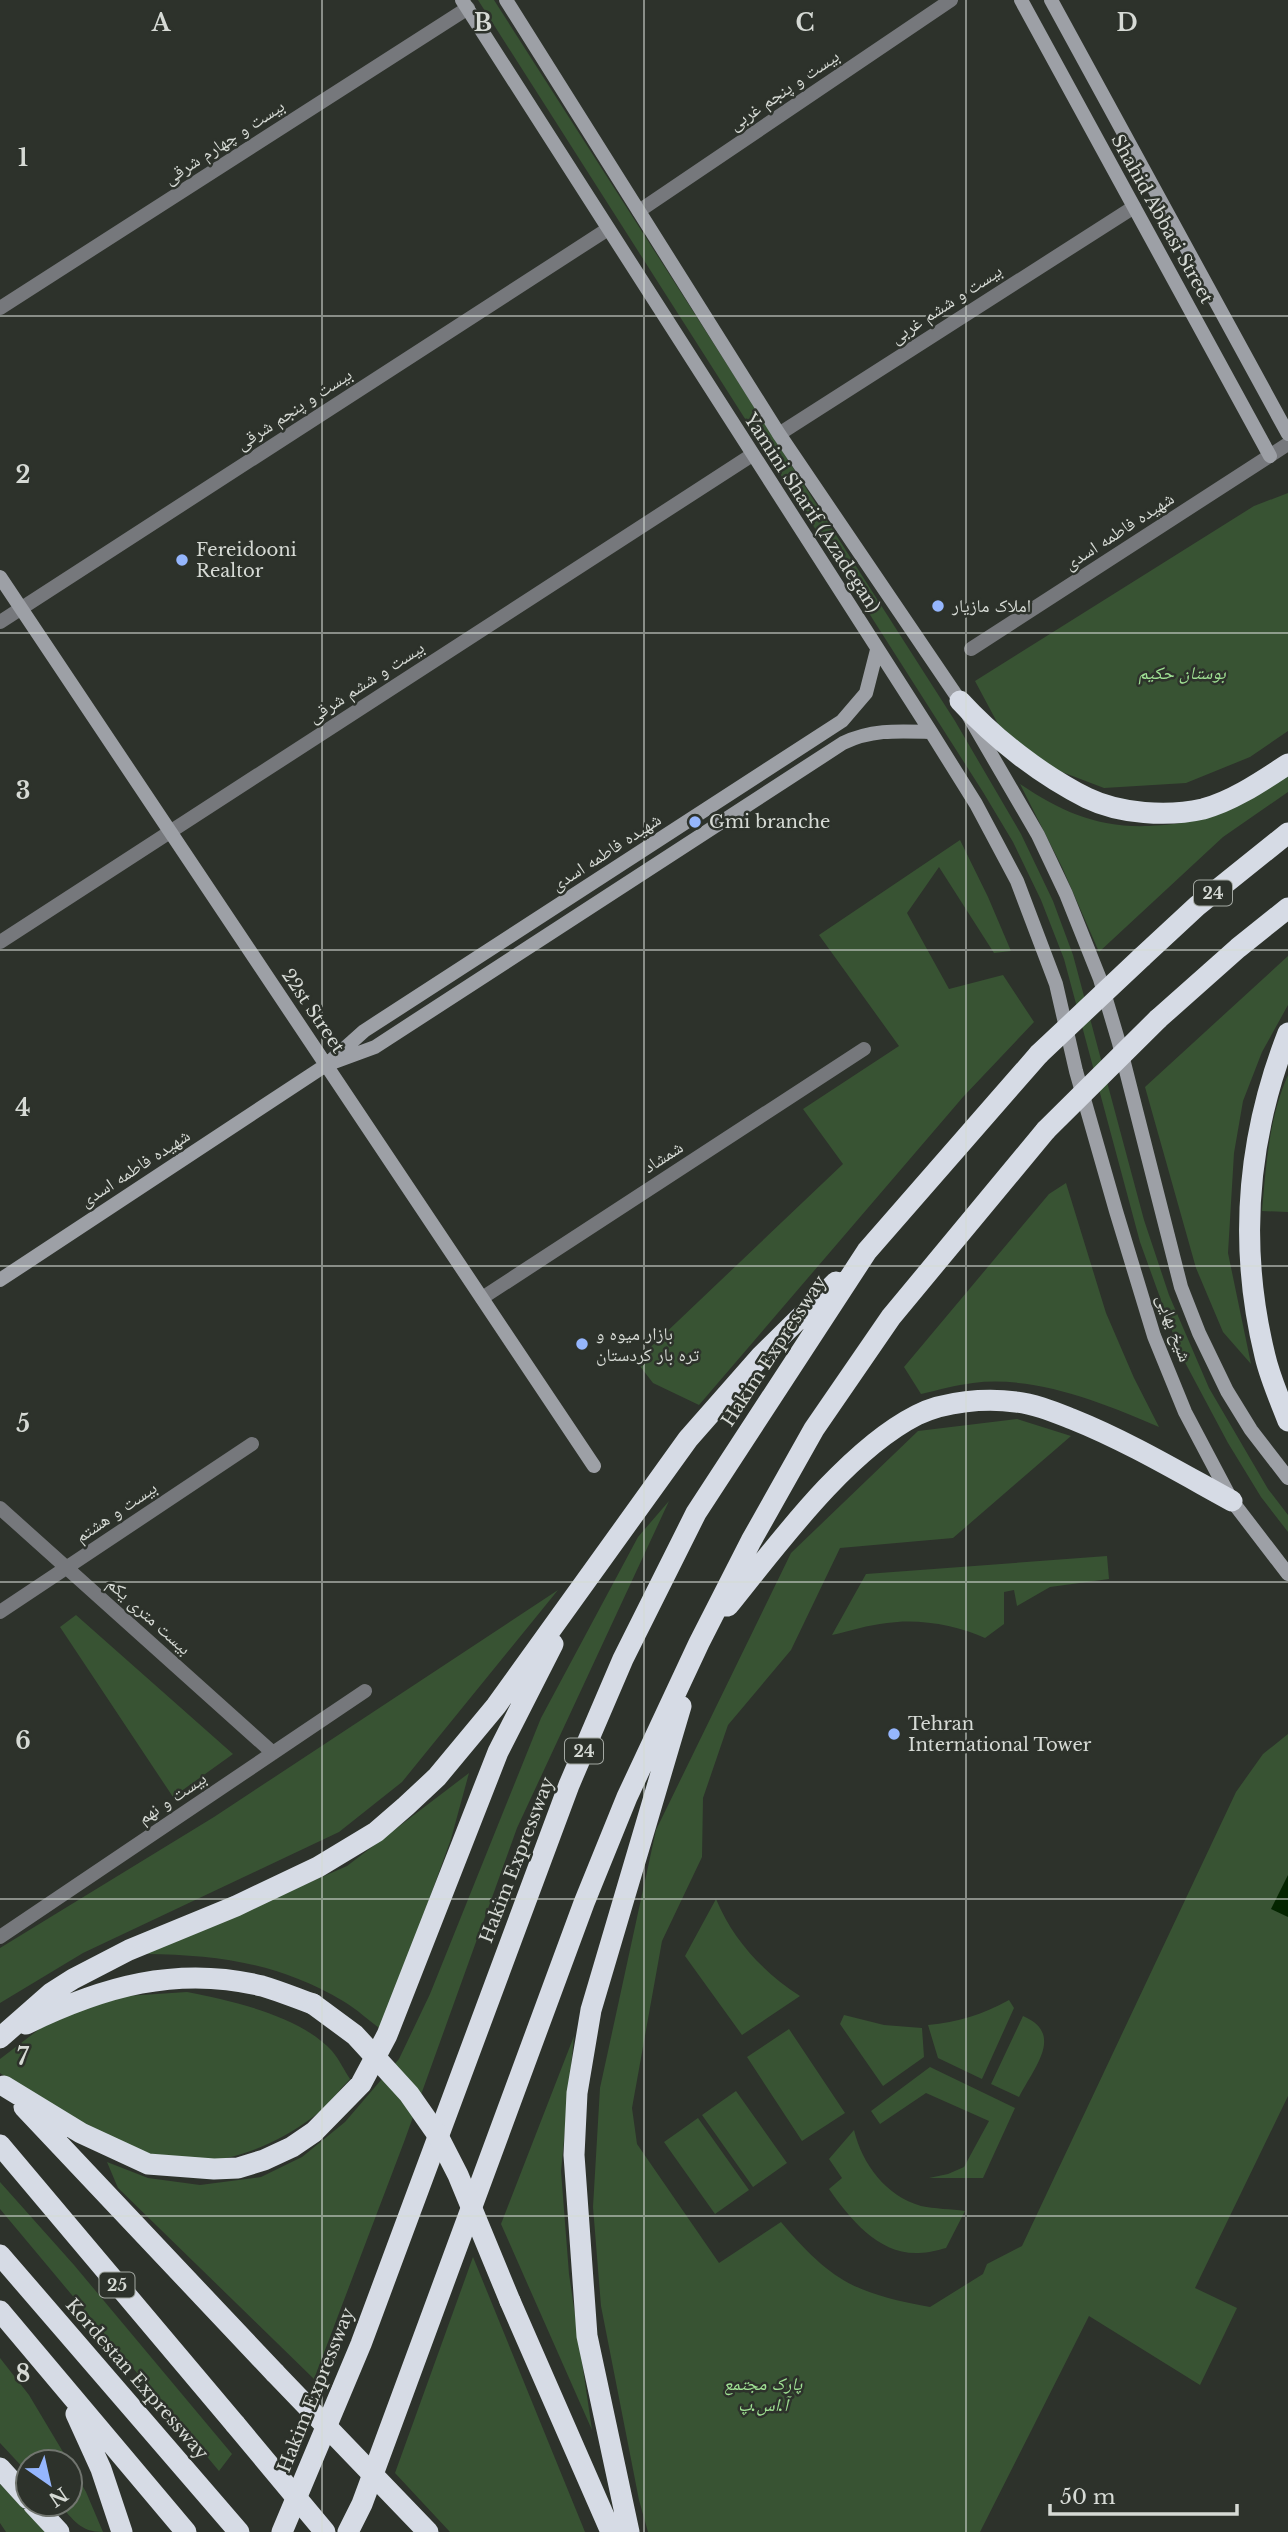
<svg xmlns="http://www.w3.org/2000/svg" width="1288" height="2532" font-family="'Libre Baskerville','Noto Naskh Arabic',serif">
<rect width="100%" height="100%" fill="#2d322b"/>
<!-- green -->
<path fill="#385333" d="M478 0H494L955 721 1021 834 1053 901 1073 955 1144 1220 1169 1295 1209 1388 1268 1489 1288 1515V1532L1261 1497 1228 1443 1180 1353 1140 1242 1064 959 1041 900 1013 842 983 792Z
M1288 493V731L1250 757 1186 783 1104 788 1041 764 998 724 975 681 1254 506Z
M1288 774V792L1223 837 1099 952 1062 867 1020 784C1062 812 1098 828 1149 826 1165 825 1182 824 1197 819 1226 809 1260 788 1288 774Z
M960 840 988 897 1011 951 994 953 939 867 907 913 949 989 1003 975 1034 1022 963 1097 699 1405 653 1383 636 1361 843 1164 803 1109 899 1046 819 935Z
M1288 956V1005L1262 1052 1243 1101 1234 1153 1228 1253 1251 1364 1223 1332 1196 1268 1145 1087Z
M1288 1075V1212L1262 1211C1266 1166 1269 1117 1288 1075Z
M1066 1183 1106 1313 1134 1378 1159 1427C1104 1403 1035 1375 973 1383 956 1385 938 1390 921 1394L904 1367 1049 1194Z
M1017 1419 1071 1436 953 1538 840 1548 791 1650 728 1725 703 1798 702 1857 662 1941 632 2108 637 2144 719 2263 781 2222C831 2281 854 2293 930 2307L983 2274 987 2264 1022 2246 1236 1792 1263 1754 1288 1734V2096L1195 2288 1237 2308 1200 2385 1089 2316 980 2532H648L639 2500 601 2306 593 2207 600 2088 656 1830 791 1553 918 1431Z
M669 1501 517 1828 404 2142 314 2379 118 2188 107 2162 148 2178 200 2185 261 2177 302 2157 345 2122 399 2059 430 1994 541 1718 638 1537Z
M1107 1556 1109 1579 1050 1587 1017 1606 1014 1590 1004 1592V1624L985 1638C958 1625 917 1618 887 1623 868 1625 850 1631 832 1635L866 1574Z
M558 1590 402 1782 339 1832 83 1953 0 2003V1948L214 1817Z
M76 1615 233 1754 173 1797 60 1627Z
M469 1773 451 1839 382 2030C369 2021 357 2009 343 2001 278 1963 219 1955 146 1954L347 1866Z
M716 1899C733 1940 763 1972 800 1996L742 2035 685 1956Z
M187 1992C233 2001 300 2016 332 2051 339 2059 344 2070 350 2079 338 2091 327 2107 313 2117 277 2144 228 2165 183 2161 128 2157 46 2103 0 2073V2059L42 2027 111 1997Z
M1009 2000 1014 2008 982 2079 938 2058 928 2025C958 2022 982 2015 1009 2000Z
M844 2015 884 2025 922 2028 924 2057 883 2086 840 2024Z
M1023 2016C1065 2034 1034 2067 1019 2097L991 2084Z
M789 2029 845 2113 802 2141 747 2057Z
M574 2036 561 2171 569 2274 592 2430 501 2224Z
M930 2067 1015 2108 983 2178H929L948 2174 964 2167 989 2121 926 2093 880 2124 871 2111Z
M736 2091 787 2163 753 2187 702 2115Z
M698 2118 749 2190 715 2214 664 2142Z
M854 2130C862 2164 886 2196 921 2206 935 2209 951 2209 965 2211L946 2248C938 2250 928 2253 919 2253 879 2255 850 2219 829 2189L842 2178 829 2159Z
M0 2182 74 2265 232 2454 219 2471 0 2209Z
M473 2257 585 2532H450L395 2473Z
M0 2358 29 2395 69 2462H28V2473L0 2443Z
M70 2464 86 2492 103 2532C80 2532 74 2520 59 2504H70Z
M0 2484 46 2532H6L0 2523Z"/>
<!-- water -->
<path fill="#042500" d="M1288 1875V1917L1271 1909Z"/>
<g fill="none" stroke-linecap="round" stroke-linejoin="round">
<!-- street -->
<path stroke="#76787c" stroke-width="14" d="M639 211 951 0
M0 308 468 8
M779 434 1134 207
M0 622 608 229
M971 649 1288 444
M0 942 752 455
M482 1298 864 1049
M0 1508 273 1753
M0 1612 252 1444
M0 1937 365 1691"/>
<!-- secondary -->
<path stroke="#9da0a6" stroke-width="14" d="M462 0 931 732 976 804 1017 881 1056 984 1076 1071 1116 1211 1154 1336 1185 1412 1232 1501 1288 1574
M506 0 779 434 960 701 1038 835 1066 894 1100 979 1119 1043 1181 1287 1199 1333 1227 1391 1251 1430 1288 1478
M1021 0 1270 456
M1051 0 1288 434
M0 577 594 1466
M877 650 866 693 842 721 364 1031 326 1065 375 1047 843 743C872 729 899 731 931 732
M0 1280 326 1065"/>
<!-- highway -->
<path stroke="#d6dbe5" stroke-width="21" d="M960 701C995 739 1041 775 1087 798 1120 814 1168 817 1203 809 1233 801 1262 781 1288 764
M1142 957 1197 906 1288 833
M1158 1019 1238 948 1288 908
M1288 1033C1247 1138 1238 1246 1265 1356 1270 1378 1280 1400 1288 1421
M728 1606C778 1544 846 1451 917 1415 945 1401 986 1398 1016 1402 1035 1404 1054 1412 1072 1419 1127 1441 1179 1472 1232 1501
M26 2024C102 1987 177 1965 262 1986 279 1991 296 1998 313 2004
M0 2038 51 1993 73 1979 129 1950 236 1906 318 1867 376 1832 406 1806 437 1777 496 1706 688 1439 761 1356 836 1282
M4 2086 81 2133 148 2164 214 2169 238 2168 264 2160 292 2147 314 2132 361 2084 387 2035 498 1752 553 1644
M24 2107 275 2373
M0 2145 235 2424
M0 2255 239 2532
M510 2301 611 2532
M0 2311 186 2532
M76 2414 101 2469 122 2532
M0 2468 28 2499
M33 2504 59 2532
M282 2532 361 2344 569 1785 623 1659 696 1513 867 1251 1039 1054
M348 2532 362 2504 584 1903 627 1797 699 1643 751 1541 814 1429 891 1317 1046 1130
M629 2532 587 2336 574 2155 577 2093 591 2010 681 1706"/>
<!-- highway-bridge -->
<path stroke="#d6dbe5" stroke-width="21" d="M1039 1054 1142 957
M1046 1130 1158 1019
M313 2004 355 2035 409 2094 437 2134 458 2175 510 2301
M275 2373 428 2532
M235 2424 325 2532"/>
</g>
<!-- grid -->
<path fill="none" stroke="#d6dad5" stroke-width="2" stroke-opacity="0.55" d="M322 0V2532M644 0V2532M966 0V2532M0 316H1288M0 633H1288M0 950H1288M0 1266H1288M0 1582H1288M0 1899H1288M0 2216H1288"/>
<!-- markers -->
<g fill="#95b6fd" stroke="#2d322b" stroke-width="2.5">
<circle cx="182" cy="560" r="7"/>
<circle cx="938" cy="606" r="7"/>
<circle cx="695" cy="822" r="7"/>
<circle cx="582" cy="1344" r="7"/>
<circle cx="894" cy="1734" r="7"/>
</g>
<g text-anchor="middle" stroke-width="5" stroke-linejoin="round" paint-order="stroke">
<!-- shield labels -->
<g fill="#2d322b" stroke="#a3a8a2" stroke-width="2">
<rect x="1194" y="880.5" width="38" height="25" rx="5"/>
<rect x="565" y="1738.5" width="38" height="25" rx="5"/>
<rect x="99.5" y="2272.5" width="35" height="25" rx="5"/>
</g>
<g font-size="16" font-weight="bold" fill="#d6dad5">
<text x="1213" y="899">24</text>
<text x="584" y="1757">24</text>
<text x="117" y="2291">25</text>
</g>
<!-- street labels -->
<g font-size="18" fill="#d6dad5" stroke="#2d322b">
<text transform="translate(784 90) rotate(-34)" y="6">بیست و پنجم غربی</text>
<text transform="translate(224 142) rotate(-33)" y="6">بیست و چهارم شرقی</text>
<text transform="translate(1162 219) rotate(61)" y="6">Shahid Abbasi Street</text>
<text transform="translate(946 304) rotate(-33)" y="6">بیست و ششم غربی</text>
<text transform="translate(294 409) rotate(-33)" y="6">بیست و پنجم شرقی</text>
<text transform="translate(812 513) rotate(57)" y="6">Yamini Sharif (Azadegan)</text>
<text transform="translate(1119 531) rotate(-33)" y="6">شهیده فاطمه اسدی</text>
<text transform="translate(366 682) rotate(-33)" y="6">بیست و ششم شرقی</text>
<text transform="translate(606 852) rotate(-33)" y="6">شهیده فاطمه اسدی</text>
<text transform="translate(313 1011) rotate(56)" y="6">22st Street</text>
<text transform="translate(663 1157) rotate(-33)" y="6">شمشاد</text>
<text transform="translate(135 1168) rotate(-33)" y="6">شهیده فاطمه اسدی</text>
<text transform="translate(1174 1328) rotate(70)" y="6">شیخ بهایی</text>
<text transform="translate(774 1351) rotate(-57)" y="6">Hakim Expressway</text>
<text transform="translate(116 1512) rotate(-34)" y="6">بیست و هشتم</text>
<text transform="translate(149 1616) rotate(42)" y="6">بیست متری یکم</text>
<text transform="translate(172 1798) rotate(-34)" y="6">بیست و نهم</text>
<text transform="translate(517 1860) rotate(-69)" y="6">Hakim Expressway</text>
<text transform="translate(137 2379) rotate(49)" y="6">Kordestan Expressway</text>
<text transform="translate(316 2390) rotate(-68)" y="6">Hakim Expressway</text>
</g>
<!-- poi labels -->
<g font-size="18" fill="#d6dad5" stroke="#2d322b" text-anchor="start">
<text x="196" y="556">Fereidooni<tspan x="196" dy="21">Realtor</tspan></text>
<text x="952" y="612">املاک مازیار</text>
<text x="709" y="828">Gmi branche</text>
<text x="596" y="1340">بازار میوه و<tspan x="596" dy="21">تره بار کردستان</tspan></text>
<text x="908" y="1730">Tehran<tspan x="908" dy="21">International Tower</tspan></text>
</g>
<!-- park labels -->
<g font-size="18" font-style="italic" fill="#a0e294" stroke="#2d322b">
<text x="1182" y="679">بوستان حکیم</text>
<text x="763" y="2390">پارک مجتمع<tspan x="763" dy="21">آ.اس.پ</tspan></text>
</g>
</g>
<g font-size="23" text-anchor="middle" font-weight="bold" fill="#d6dad5" stroke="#2d322b" stroke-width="5" stroke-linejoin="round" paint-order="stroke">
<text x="161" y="31">A</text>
<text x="483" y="31">B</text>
<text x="805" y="31">C</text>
<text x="1127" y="31">D</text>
<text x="23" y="166">1</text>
<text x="23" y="483">2</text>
<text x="23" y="799">3</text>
<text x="23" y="1116">4</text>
<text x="23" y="1432">5</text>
<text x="23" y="1749">6</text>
<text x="23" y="2065">7</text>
<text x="23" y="2382">8</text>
</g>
<!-- north arrow -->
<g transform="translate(49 2483) rotate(146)"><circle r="33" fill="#2d322b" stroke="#71756f" stroke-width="2"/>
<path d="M0-5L12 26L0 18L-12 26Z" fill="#95b6fd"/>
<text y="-10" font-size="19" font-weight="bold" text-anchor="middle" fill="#d6dad5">N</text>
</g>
<!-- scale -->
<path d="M1050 2504v10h187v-10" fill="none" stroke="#d6dad5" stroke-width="3.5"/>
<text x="1060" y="2504" font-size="21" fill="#d6dad5" stroke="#2d322b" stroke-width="5" paint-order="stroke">50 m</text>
</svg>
